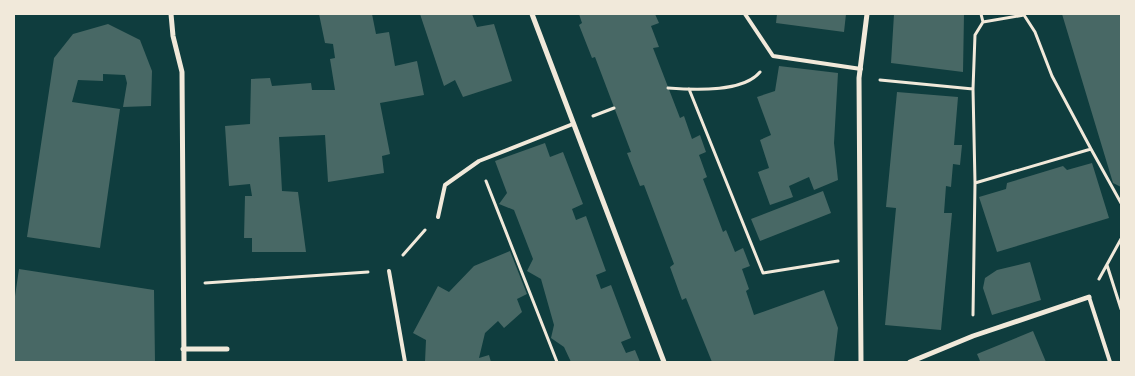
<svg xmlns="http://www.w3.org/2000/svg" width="1135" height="376" font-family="'PT Sans',sans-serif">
<rect width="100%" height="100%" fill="#0f3d3e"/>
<!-- building -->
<path fill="#486865" d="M319 14H372L376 34 389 32 395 66 417 61 424 95 380 103 390 154 382 156 384 173 328 182 325 135 279 137 282 191 298 192 306 252H252V238H244L245 196H252L250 184 229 186 225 126 250 124 251 79 270 78 272 86 311 83 312 90H335L330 59 335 58 333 44 325 43Z
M420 14H472L477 27 494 24 512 81 463 97 455 80 444 86Z
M579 14H655L659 23 651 26 659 47 653 48 680 118 684 116 692 139 700 135 706 152 699 155 707 177 703 179 723 232 726 230 735 252 743 248 750 266 742 269 749 289 746 291 754 315 824 290 838 328 834 361 712 362 686 298 682 300 670 267 674 264 644 185 640 186 627 153 631 152 595 57 592 58 579 25 582 23Z
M777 14H846L844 32 776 23Z
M894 14H964L963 72 891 63Z
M1062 14H1121V187L1113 183Z
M108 24 140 40 152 71 151 106 123 107 127 83 125 75 103 74V81L78 80 72 102 120 109 100 248 27 237 54 58 73 34Z
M779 66 838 73 834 143 838 180 814 190 809 177 789 186 793 197 770 205 758 172 769 168 760 140 771 135 757 97 775 91Z
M897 92 958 97 954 145H962L960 165 953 164 951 187 946 186 944 213H952L941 330 885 325 896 208 886 207Z
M545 143 550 157 563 152 583 204 572 209 576 220 586 216 606 271 596 275 601 289 611 285 631 338 621 342 626 353 635 350 640 362H571L564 347 551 338 554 325 541 279 527 271 533 259 514 210 499 204 507 193 495 161Z
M1092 163 1109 218 997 252 979 197 1006 189 1007 183 1063 166 1067 170Z
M823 191 831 213 760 241 751 219Z
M510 251 527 294 517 299 522 312 504 328 498 321 485 333 479 358 489 355 491 362H425L426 340 413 333 438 286 449 292 474 266Z
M1030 262 1041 300 992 315 983 288 985 278 997 270Z
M19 269 154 290 155 362H14V303Z
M1033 331 1046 362H976L980 361 977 354Z"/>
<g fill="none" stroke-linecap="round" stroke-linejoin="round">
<!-- path -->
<path stroke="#f1e9da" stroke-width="3" d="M981 14 983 22
M880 80 973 89 975 183 1091 149 1121 203
M668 88C693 90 743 93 760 72
M689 89 763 273 838 261
M973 89 975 35 983 22 1024 15 1035 32 1052 76 1091 149
M593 116 614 108
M486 181 557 362
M403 255 425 230
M1107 265 1121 309
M1099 279 1121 239
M205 283 368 272
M973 315 975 183"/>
<!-- service -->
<path stroke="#f1e9da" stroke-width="4" d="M745 14 773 56 861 69
M438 217 445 185 479 161 573 124
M389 271 405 362
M1089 297 1110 362"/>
<!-- minor -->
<path stroke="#f1e9da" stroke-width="5" d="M171 14 173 36 182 72 184 362
M532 14 664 362
M183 349H227
M861 362 859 78 867 14
M910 362 973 336 1089 297"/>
</g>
<!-- border -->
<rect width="1135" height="376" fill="none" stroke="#f1e9da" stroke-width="30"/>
</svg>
